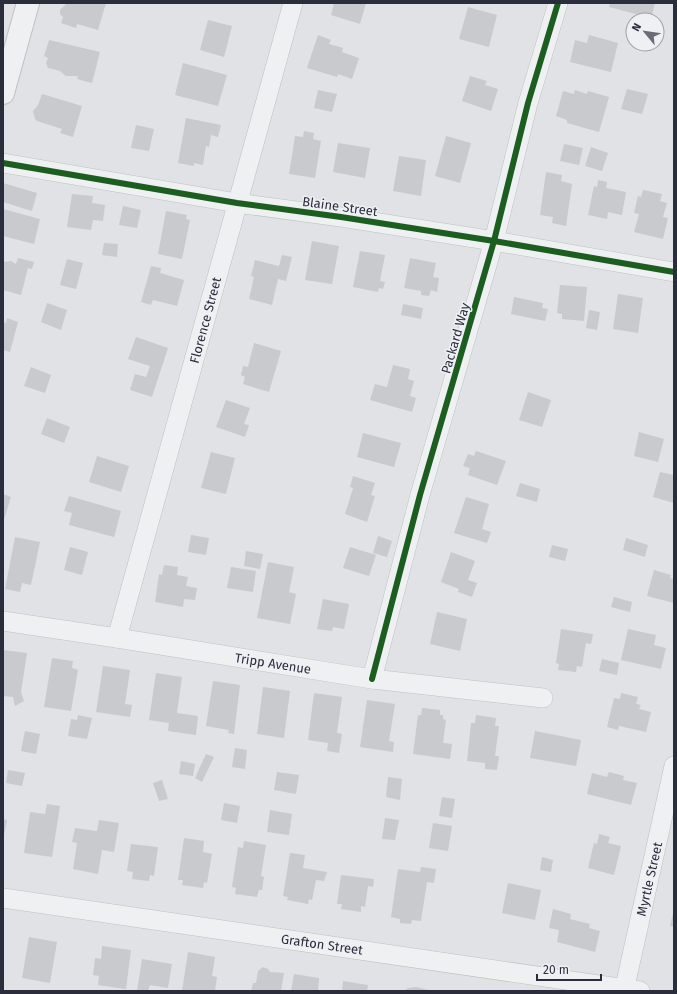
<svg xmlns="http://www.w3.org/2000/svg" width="677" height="994" font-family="'Fira Sans',sans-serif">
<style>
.building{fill:#c9cacd}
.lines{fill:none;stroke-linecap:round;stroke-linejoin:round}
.minor-casing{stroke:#bfc0c3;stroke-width:20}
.tertiary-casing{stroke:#bfc0c3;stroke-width:24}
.minor{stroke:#eff0f2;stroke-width:19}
.tertiary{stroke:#eff0f2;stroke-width:22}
.cycleway-casing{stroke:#eef0f4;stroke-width:8}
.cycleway{stroke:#1b5e20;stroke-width:6}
.labels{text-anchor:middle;stroke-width:3;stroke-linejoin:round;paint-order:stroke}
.street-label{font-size:13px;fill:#2a2e3c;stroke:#eef0f4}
</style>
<rect width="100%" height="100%" fill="#e1e2e5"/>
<g class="building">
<polygon points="67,3 106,3 98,30 77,24 76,28 61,23 63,17 60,14 60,10"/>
<polygon points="334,3 366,3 360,24 331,15"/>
<polygon points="610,3 655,3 651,18 609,7"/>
<polygon points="468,7 497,15 489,47 459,39"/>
<polygon points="208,20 232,26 224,57 200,50"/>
<polygon points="318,35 331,40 329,44 343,48 342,52 359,58 352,79 338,74 337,77 307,68"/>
<polygon points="589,35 618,43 611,72 570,62 575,40 587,43"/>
<polygon points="49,40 100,52 92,83 77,79 78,76 66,76 60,71 48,68 46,63 48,58 44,56"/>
<polygon points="183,63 227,75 218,106 175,95"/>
<polygon points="470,76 487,81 485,85 498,89 491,111 462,101"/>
<polygon points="627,89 648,94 642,114 621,109"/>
<polygon points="318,90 337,94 332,112 314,108"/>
<polygon points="575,90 587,94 588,91 609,97 599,132 567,123 567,120 556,116 563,91 574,94"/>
<polygon points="42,94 82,106 73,137 60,133 62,129 37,121 35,119 33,111 38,105"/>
<polygon points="186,118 221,125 218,137 211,135 209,147 206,146 203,165 194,163 194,166 178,163"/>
<polygon points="136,125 154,129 149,151 131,148"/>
<polygon points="304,131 314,133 313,139 321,141 315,178 289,174 295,136 303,137"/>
<polygon points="446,136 471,143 460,183 435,176"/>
<polygon points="338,143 370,148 365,178 333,172"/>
<polygon points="564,144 583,148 579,165 560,161"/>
<polygon points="591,147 608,153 602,171 585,166"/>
<polygon points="399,156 426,160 421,196 393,191"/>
<polygon points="546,172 562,175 561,181 572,184 566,226 552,223 553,217 540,215"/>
<polygon points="598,180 607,182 606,188 626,192 622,215 608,212 607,219 588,215 594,186 597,187"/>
<polygon points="3,183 37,193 32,211 3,202"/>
<polygon points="643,190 662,194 660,201 667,203 663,217 668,218 663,239 634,232 639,214 634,213 638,196 641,197"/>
<polygon points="72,194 93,196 92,203 105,205 103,221 93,220 91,230 67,227"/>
<polygon points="123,206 141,210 137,228 119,225"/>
<polygon points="3,209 40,219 34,244 3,236"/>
<polygon points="166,211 187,215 186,219 190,220 182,259 158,254"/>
<polygon points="312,241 339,246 332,284 305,280"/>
<polygon points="104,243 118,244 117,257 102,255"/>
<polygon points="360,251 385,255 380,281 385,282 383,289 379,288 378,292 353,287"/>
<polygon points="282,255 292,257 286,281 278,279 272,305 249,299 254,277 251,276 255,260 279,266"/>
<polygon points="18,258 34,262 32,269 28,268 21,295 3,290 3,262 11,261 16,264"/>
<polygon points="410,258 436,263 433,277 439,278 437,292 431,290 429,296 421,295 421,291 404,288"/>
<polygon points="67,259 83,263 76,289 60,285"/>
<polygon points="151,266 161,268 160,273 184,280 177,306 153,300 151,305 141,302"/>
<polygon points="560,285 587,287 584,321 562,319 562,314 557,313"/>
<polygon points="618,294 643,298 638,333 613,329"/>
<polygon points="514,297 543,303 542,308 548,309 545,321 511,314"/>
<polygon points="47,303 67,310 61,330 41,322"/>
<polygon points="403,304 423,308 421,319 401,315"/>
<polygon points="589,310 600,312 597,330 586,328"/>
<polygon points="7,318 18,322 10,352 3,350 3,322 6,323"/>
<polygon points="136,337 168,348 152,397 130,390 135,374 146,377 150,366 128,359"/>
<polygon points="254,343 281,351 269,392 243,384 245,377 241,375 243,366 248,367"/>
<polygon points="393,365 410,369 408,379 414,381 410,396 416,398 412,412 370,400 375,384 387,387"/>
<polygon points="31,367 51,375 45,393 24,386"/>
<polygon points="528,392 551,400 542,427 519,420"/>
<polygon points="226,400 250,408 244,424 249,425 245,437 216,427"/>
<polygon points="47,418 70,427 64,443 41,434"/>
<polygon points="639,432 664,439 658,462 634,456"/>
<polygon points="363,433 401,443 394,467 357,457"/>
<polygon points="476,451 506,461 497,485 468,475 470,468 463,466 468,454 474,456"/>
<polygon points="211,452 235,458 226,494 201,488"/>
<polygon points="97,456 129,466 121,492 89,482"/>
<polygon points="660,472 674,475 674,503 653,497"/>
<polygon points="353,476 375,483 371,495 375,496 367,522 345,514 353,488 350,487"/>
<polygon points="520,483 540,489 537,502 516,496"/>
<polygon points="3,494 11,497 3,523"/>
<polygon points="69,496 121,511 114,537 69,525 72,513 64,511"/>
<polygon points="466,497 489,504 482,529 491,532 487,543 454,533"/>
<polygon points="191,535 209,538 206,555 188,552"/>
<polygon points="378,536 392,541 387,557 373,553"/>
<polygon points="15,537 40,542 31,585 22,583 20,592 5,589"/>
<polygon points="626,538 648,545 645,557 623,550"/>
<polygon points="552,545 568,549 565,561 549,557"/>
<polygon points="70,547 88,552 82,575 64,570"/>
<polygon points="350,547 376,555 369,576 343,568"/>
<polygon points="246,551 263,554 260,569 244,566"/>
<polygon points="451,552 475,561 468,580 477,583 472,597 458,592 459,589 441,582"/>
<polygon points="268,562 294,567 289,592 296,594 290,624 257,618"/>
<polygon points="164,565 178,567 177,575 188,577 186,586 197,588 195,600 184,599 183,607 155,602 159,574 162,575"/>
<polygon points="231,567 256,571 253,592 227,588"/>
<polygon points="654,570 671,575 670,578 674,579 674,603 647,596"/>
<polygon points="614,597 632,602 630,612 611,607"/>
<polygon points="323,599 349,604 344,629 333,627 332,631 317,629"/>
<polygon points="437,612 467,619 460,651 430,644"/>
<polygon points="561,629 593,634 591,644 586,643 582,667 577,666 576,672 558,670 559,664 556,663"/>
<polygon points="628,629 656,635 654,645 666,648 661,669 621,660"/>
<polygon points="3,650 27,653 21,692 24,701 15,706 13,697 3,696"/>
<polygon points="52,658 73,661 72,668 78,670 71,711 44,707"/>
<polygon points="602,659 619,663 617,675 599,671"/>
<polygon points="103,666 130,670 125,704 132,705 130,717 96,712"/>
<polygon points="156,673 182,677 177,713 198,716 196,735 168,731 169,723 149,720"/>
<polygon points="213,681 240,685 234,734 228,733 229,730 206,726"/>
<polygon points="263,687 290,691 284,738 257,734"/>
<polygon points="314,693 342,697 337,733 342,734 339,753 327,751 328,743 308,740"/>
<polygon points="621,693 638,697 636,704 641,705 639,709 651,712 646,732 619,726 618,730 607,727 614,698 620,699"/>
<polygon points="367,700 395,704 389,741 394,742 393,752 360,747"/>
<polygon points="422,708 440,710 440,715 443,715 443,719 446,720 443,743 452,744 450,759 413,754 418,715 421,715"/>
<polygon points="78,715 92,718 87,739 68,736 71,719 77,720"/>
<polygon points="476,715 496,718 495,726 499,726 495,756 499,756 497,770 485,769 485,763 467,761 471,723 475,723"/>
<polygon points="25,731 40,734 36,754 21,751"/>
<polygon points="535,731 581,740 576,766 530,758"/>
<polygon points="235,748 247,750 245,769 232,767"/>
<polygon points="206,754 214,757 202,782 195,778"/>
<polygon points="181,761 195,764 193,776 179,774"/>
<polygon points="8,770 25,773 22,786 6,783"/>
<polygon points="277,772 299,775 296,794 274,790"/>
<polygon points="609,772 624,776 623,780 637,783 631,805 587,794 592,773 607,777"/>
<polygon points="388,777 402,779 400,800 386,797"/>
<polygon points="162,780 168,799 159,801 153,783"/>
<polygon points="442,797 455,799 452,818 439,816"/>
<polygon points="224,803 240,806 237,823 221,820"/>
<polygon points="47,804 60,806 52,857 24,853 30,812 45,814"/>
<polygon points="270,810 292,814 289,835 267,832"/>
<polygon points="385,818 399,820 395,840 382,839"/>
<polygon points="3,819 7,820 4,835 3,835"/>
<polygon points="99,820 119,823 114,852 102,850 98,874 73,869 77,843 72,842 75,828 97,831"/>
<polygon points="433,823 452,826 448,851 429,848"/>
<polygon points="599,834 610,837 608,843 621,846 614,875 588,868 594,843 597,844"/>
<polygon points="184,838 204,841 203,852 212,854 207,883 204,882 203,888 182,885 183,880 178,880"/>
<polygon points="244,841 266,845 261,876 264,877 262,890 259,890 257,897 235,894 236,888 232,887 238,847 243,848"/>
<polygon points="131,844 158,847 154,876 150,875 149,881 132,879 133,872 127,871"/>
<polygon points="290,853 305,855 303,868 327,872 324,881 316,880 312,900 309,899 308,904 287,900 288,897 283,896"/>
<polygon points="542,857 553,860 551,872 540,870"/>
<polygon points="421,867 436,869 434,883 427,882 421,921 412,920 411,924 400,923 400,919 391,917 398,869 420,872"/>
<polygon points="341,875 374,879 373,887 368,886 365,907 361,906 361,912 341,909 342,904 337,904"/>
<polygon points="508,883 541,890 535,920 502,913"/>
<polygon points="553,909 571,914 570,919 590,924 589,928 600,931 595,952 557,942 559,930 549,928"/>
<polygon points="673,913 674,914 674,927 670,926"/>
<polygon points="29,937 57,942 50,983 22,978"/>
<polygon points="102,946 131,950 126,989 98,985 99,976 93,975 95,958 101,959"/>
<polygon points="188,952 215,957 212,976 217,977 215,991 182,991"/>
<polygon points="142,959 172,964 168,988 150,985 148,991 137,991"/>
<polygon points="263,967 268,969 270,972 284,973 281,991 251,991 253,983 256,983 258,971"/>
<polygon points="294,974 319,978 318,991 291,991"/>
<polygon points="343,981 368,985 367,991 342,991"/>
<polygon points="416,987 429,990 429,991 404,991 408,988"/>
</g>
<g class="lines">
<defs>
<g id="minor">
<polyline points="3,163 237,203 341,217 494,241 674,272"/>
<polyline points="3,621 117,638 372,679 543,698"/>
<polyline points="117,638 293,3"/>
<polyline points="372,679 420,495 494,241 528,103 558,3"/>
<polyline points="3,898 640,991"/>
<polyline points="624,991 674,766"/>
</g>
<polyline id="tertiary" points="3,93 28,3"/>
</defs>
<use href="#minor" class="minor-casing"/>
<use href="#tertiary" class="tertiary-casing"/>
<use href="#minor" class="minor"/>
<use href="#tertiary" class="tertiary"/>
<defs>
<g id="cycleway">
<polyline points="3,163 237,203 341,217 494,241 674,272"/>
<polyline points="372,679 420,495 494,241 528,103 558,3"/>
</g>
</defs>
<use href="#cycleway" class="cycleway-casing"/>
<use href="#cycleway" class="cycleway"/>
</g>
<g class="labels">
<g class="street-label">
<text transform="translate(340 206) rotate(8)" y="5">Blaine Street</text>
<text transform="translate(205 320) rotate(-75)" y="5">Florence Street</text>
<text transform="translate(455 338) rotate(-74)" y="5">Packard Way</text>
<text transform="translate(273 663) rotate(9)" y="5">Tripp Avenue</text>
<text transform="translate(649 879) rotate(-77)" y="5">Myrtle Street</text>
<text transform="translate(322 944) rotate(8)" y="5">Grafton Street</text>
</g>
</g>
<rect width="677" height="994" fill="none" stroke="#2a2e3c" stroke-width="8"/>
<g transform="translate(645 32) rotate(299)"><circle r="19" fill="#eef0f4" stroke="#a0a2aa"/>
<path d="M0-3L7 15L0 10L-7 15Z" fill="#6a6d77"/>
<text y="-6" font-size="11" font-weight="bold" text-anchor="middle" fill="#2a2e3c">N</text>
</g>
<path d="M537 974v6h64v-6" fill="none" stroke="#2a2e3c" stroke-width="2"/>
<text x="543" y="974" font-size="12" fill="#2a2e3c" stroke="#eef0f4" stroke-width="3" paint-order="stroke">20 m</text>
</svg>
